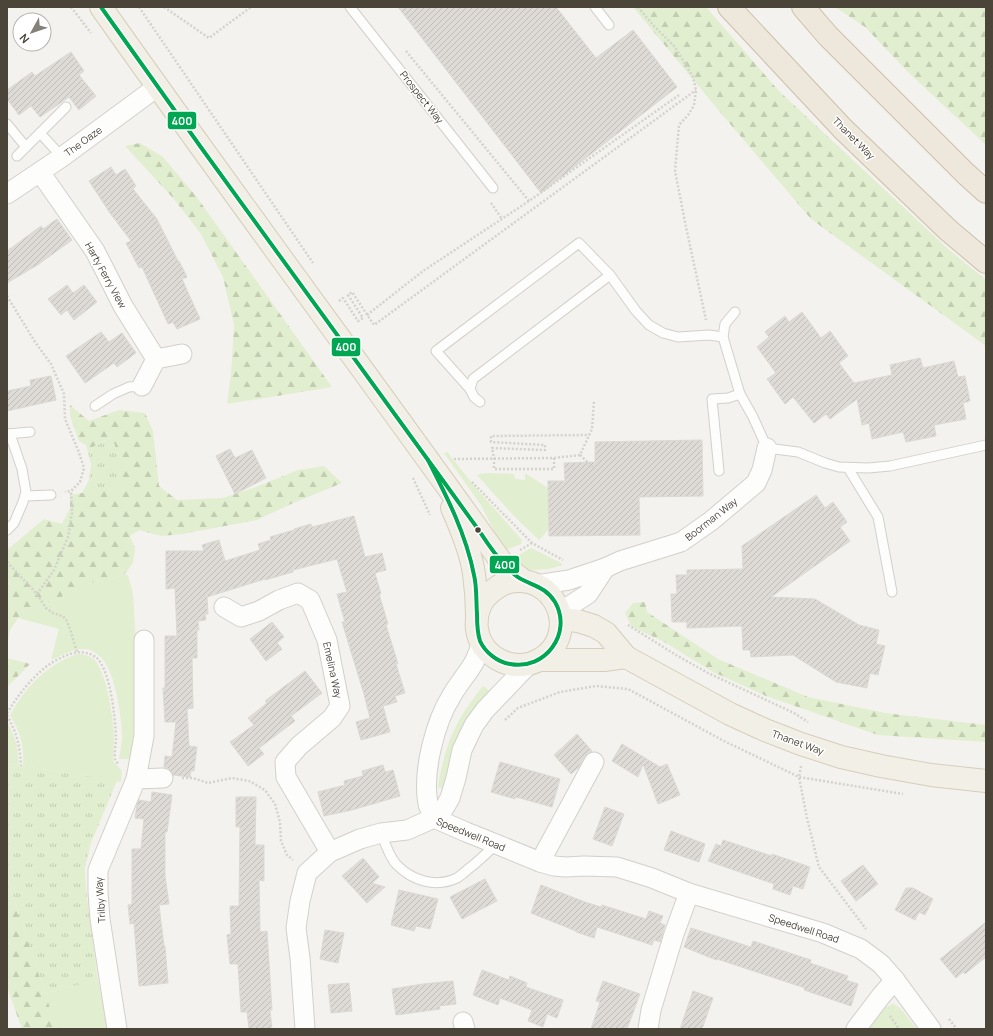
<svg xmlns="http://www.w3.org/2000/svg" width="993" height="1036" font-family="Manrope,sans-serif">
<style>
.grass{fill:#e1eecf}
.forest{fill:url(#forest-firs)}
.park{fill:url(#park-tufts)}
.building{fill:url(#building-hatch);stroke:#dcd9d4}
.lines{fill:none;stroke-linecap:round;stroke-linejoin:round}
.lane-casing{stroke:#d2d0cb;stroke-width:11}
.street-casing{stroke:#d2d0cb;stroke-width:21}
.primary-casing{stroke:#d6cebb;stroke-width:24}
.highway-casing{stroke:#ccbfa9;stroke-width:24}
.path{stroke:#d3d2cc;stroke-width:2.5;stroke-dasharray:2 2;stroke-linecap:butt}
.lane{stroke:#fdfdfc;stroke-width:9}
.street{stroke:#fdfdfc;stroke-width:19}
.primary{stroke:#f2efe6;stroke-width:22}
.highway{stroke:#ede8db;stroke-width:22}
.bus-1-casing{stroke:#fff;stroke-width:7}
.bus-1{stroke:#00a651;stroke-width:4}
.bus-dot{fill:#4b4439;stroke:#fff;stroke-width:1.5}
.labels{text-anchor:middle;stroke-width:3;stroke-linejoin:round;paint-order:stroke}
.street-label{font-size:10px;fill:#4b4439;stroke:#fff}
.line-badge{stroke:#fff;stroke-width:1.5}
.badge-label{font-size:11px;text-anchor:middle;font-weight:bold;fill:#fff}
</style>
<defs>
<pattern id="forest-firs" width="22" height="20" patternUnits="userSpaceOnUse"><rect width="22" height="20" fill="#e1eecf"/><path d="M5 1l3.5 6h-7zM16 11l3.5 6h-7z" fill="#c3cdb2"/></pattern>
<pattern id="park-tufts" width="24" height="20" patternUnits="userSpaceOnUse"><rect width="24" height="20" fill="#e1eecf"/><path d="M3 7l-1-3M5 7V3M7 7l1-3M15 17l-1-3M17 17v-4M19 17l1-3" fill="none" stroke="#c3cdb2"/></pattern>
<pattern id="building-hatch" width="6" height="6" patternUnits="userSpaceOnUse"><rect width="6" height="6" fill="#dedbd6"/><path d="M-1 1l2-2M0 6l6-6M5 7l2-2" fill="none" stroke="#c0bdb8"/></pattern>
</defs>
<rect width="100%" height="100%" fill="#f4f2ee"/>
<g class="grass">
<polygon points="447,452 476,488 522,540 521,544 504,551 481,505 444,453"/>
<polygon points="486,473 514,474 515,479 525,480 525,473 548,488 548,530 539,540 513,515 477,475"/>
<polygon points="531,548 561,563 563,565 548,569 521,571 508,561"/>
<path d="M 124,575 L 128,575 L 133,594 L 136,642 L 137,759 L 119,759 C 120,752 122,744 122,737 C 122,718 116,682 107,666 C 103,658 95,650 86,649 C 74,648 62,655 51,660 L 59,629 L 18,618 L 22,612 L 59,598 L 90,583 Z"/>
<path d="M 77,654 C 83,654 89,655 94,659 C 107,673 113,717 114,736 C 114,744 113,753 113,761 L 122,771 L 121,782 L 23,766 C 24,744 21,734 10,715 C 26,687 46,665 77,654 Z"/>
<path d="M 483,686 L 492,693 L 446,789 L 438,787 C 440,775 442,763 446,751 C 453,727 467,706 483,686 Z"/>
<polygon points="7,721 12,732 17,745 19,765 10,764 7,775"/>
<polygon points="98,980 109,1029 57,1029 45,993"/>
<polygon points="893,1004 900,1008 917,1029 869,1029 884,1008"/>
</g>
<g class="forest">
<polygon points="633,7 706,7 778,90 947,248 986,280 986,346 811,219 725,118"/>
<polygon points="835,7 986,7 986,145 909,73 865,27"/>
<polygon points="140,143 163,157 196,196 332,387 227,404 231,374 234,325 223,277 201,234 173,198 125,146"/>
<polygon points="70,405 89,421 119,410 145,413 153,431 159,486 177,500 223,498 256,487 298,470 324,466 342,483 291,504 257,520 182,534 161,536 139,530 130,536 135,548 133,563 124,575 90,583 59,598 22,612 10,630 7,645 7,550 44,519 62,524 70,508 70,495 87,492 112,437 91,448 79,441 70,416"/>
<polygon points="645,602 647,612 718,659 808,697 885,713 986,725 986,742 878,735 766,696 713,672 666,643 631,626 625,613 633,603"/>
<polygon points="7,658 30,664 7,687"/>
<polygon points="7,878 57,1029 22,1029 7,987"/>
</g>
<g class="park">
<polygon points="113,437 123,480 118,490 82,493 89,480 91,464 86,445 91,448"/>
<polygon points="10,764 117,781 91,843 85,868 86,890 98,980 45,993 7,878 7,775"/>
</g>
<g class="building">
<polygon points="398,7 556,7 596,58 633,30 677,87 541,193"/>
<polygon points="71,52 84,71 79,75 96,96 79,110 69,97 40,117 31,106 19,115 7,99 7,90 32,72 35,76"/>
<polygon points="111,167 116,175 125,169 136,186 133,189 157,219 178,261 179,261 187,277 182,279 200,319 177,329 173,322 168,324 142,267 139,268 126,243 131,241 110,213 89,181"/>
<polygon points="57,219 72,240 39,264 7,283 7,251 41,226 43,229"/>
<polygon points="67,285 73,293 84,285 97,302 74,320 67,310 61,315 48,299"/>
<polygon points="802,312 821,338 830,331 848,356 839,363 854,383 892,375 890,365 920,358 923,368 954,361 958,377 965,376 970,401 963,403 966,419 934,425 936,436 906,442 903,432 872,439 869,423 862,425 857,399 830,419 826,414 814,423 793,397 785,404 767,379 776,373 757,347 769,337 765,332 785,316 789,322"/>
<polygon points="101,332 109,342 122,333 136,353 117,367 114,363 85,383 66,356"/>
<polygon points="51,376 56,400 7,411 7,391 31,386 30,380"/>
<polygon points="702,440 703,496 639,497 640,535 549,536 548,481 565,481 564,463 595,462 595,442"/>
<polygon points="230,449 235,458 252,450 266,478 235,494 216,456"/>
<polygon points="816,495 825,508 833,502 847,522 840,527 850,541 771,597 815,599 859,625 879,630 876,644 885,646 878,675 870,673 867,688 836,682 793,655 751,657 750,650 743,650 742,626 687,628 687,622 672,622 671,594 677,594 676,575 687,575 687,570 743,569 742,546"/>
<polygon points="354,516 365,557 382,553 386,570 375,573 381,594 379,594 388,624 386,625 398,664 396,664 405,693 395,696 397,702 383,706 390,732 361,740 356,722 370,718 364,694 342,622 345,622 337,594 347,592 337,559 293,570 293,572 265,580 265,579 207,597 208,614 205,614 206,620 198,621 199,630 197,630 197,658 192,658 193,708 187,709 189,746 197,747 194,771 191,771 190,777 173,775 172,772 168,768 164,767 165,756 172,757 176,722 165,722 163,688 165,688 165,636 177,636 175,588 166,589 166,551 204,551 202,545 219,540 225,561 260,550 258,544 271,540 270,537 294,530 294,529 311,524 312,527"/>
<polygon points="272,622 284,637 277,643 282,649 266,661 250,639"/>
<polygon points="305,671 322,693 291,716 295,721 259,748 264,754 248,766 230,742 254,725 248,718 267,703 265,701"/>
<polygon points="577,734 592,751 588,753 585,756 578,768 571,774 554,755"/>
<polygon points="622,744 660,767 667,764 680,795 658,804 643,764 638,777 612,761"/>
<polygon points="500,762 560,779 552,807 516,797 515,799 491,792"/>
<polygon points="383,765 385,772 393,770 400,796 352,810 324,816 318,792 345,785 344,781 363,776 362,771"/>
<polygon points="152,792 172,795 167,832 165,832 165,876 169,904 159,905 164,946 165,946 168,983 139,986 134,923 130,924 128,905 132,904 132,849 141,849 144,819 135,818 137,805 139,800 151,802"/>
<polygon points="236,797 256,797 255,845 264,845 264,881 259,880 260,932 267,931 272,1010 270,1010 272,1029 249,1029 247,1012 241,1012 238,964 230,964 227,935 231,934 230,906 239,906 240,827 236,827"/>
<polygon points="605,807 624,814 612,846 593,839"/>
<polygon points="671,831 705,844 699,862 664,850"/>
<polygon points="723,840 772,856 772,854 810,867 803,889 793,886 790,895 773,889 774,884 708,861 716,844 721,846"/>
<polygon points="363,858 379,877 372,883 385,887 367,903 342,876"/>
<polygon points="863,865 878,884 856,901 841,881"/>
<polygon points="485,879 497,901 462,919 450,897"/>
<polygon points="541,885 585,902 601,907 602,905 646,919 649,911 663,916 660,923 665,925 660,942 654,940 652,945 597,927 594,938 576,932 576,931 531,913"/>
<polygon points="906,888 913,888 933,899 925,915 919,912 915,920 895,910"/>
<polygon points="399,890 438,899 430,929 416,926 414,931 391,925"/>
<polygon points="986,922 986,957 965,974 963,972 956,978 940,959"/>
<polygon points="691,928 751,947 753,941 811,960 810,963 848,976 846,980 858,984 851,1006 804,990 805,988 717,959 716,960 684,947"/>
<polygon points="325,930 344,933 338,963 320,959"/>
<polygon points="482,970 509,980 510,976 527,983 526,987 563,1000 557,1018 547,1014 543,1027 528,1021 532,1010 500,998 498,1005 473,995"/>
<polygon points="453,981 456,1004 439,1006 440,1009 396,1015 392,989 423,984"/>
<polygon points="603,981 640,994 627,1029 591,1029 600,1002 596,1001"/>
<polygon points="349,983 352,1011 331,1013 328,985"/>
<polygon points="693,991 713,998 702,1029 680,1029"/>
</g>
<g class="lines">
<defs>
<g id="lane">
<polyline points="350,7 493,188"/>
<polyline points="595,7 609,25"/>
<polyline points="7,124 26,147"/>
<polyline points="40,133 62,157"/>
<polyline points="17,156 66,107"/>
<polyline points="735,312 725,324 723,337 740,394 753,417 767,448 798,452 825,463 839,467 868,468 890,466 986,445"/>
<polyline points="470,389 436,351 579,243 610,275 636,311 649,325 663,333 678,337 709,335 723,337"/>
<polyline points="480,402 474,397 470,389 473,379 610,275"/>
<polyline points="95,406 113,394 129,387 142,386"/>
<polyline points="7,434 30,432"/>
<polyline points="848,468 878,517 892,592"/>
<polyline points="719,471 712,399 728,398 740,394"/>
<polyline points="25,496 51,495"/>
<polyline points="7,530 14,523 23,502 26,492 22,469 10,434"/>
<path d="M 381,833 C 385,843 389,856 396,864 C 412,881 436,888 457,878 C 460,876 464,873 467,870 C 478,862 487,853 496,844"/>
</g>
<g id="street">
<polyline points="40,172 95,251 123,306 156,359"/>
<polyline points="7,194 62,157 157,87"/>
<polyline points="142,386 156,359 182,354"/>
<polyline points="536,585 569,580 605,568 620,561 681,542 711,521 756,483 762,470 767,448"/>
<polyline points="224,607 241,617 259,611 279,600 298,593 310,600 327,640 340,706 332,718 299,746 285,762 286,777 330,852"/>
<polyline points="560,612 588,594 605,568"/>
<polyline points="136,779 144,736 144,640"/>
<polyline points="434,818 466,832 496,844 540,862 554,866 566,867 584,866 617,867 652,878 689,893 823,933 861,949 881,964 895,980 931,1029"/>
<path d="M 434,818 C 432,813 429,808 428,804 C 422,772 435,722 452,695 C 463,676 477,665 481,643"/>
<polyline points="540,862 594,762"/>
<polyline points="463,1022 465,1029"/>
<polyline points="117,1029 100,919 98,892 98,870 136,779 163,778"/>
<polyline points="305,1029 300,958 296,928 300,901 307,873 330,852 360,839 381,833 407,830 434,818 438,814 443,810 450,798 456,778 462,750 474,725 485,710 528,665"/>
<polyline points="648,1029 651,1010 674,934 689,893"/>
<polyline points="856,1029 881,996 895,980"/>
</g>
<g id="primary">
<path d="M 101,7 C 232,193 368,375 500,560 L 511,571 L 524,581"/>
<path d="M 452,508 C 461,528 471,552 474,574 C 476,588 477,603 477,617 C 477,621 476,625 477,629 C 480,651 500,666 522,665 C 534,664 545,658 553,648 C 573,620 552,580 518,581 C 509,581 501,584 495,589 C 489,593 484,598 481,604 C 479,608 478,612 477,616"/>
<polyline points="561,619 578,621 594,626 606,633 626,657 730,714 765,730 801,744 841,757 881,766 931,775 986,781"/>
<polyline points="539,660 604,660 626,657"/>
</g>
<g id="highway">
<polyline points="729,7 843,129 948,230 986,262"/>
<polyline points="803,7 828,36 966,174 986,192"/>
</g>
</defs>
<use href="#lane" class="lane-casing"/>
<use href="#street" class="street-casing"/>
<use href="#primary" class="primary-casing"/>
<use href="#highway" class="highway-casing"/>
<g class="path">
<polyline points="71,7 91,33"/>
<polyline points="139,7 313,263"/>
<polyline points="164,7 209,38 251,7"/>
<polyline points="638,7 653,25 675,47 693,77 696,90 694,105 689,114 679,125 675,171 686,227 706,320"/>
<polyline points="406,51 529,201"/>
<polyline points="491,203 502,219"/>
<polyline points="7,296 35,342 51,364 64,394 65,419 78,450 84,468 80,482 71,491 65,492"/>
<polyline points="339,301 343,298 358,321 363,318 348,295 352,292 374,325 696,90"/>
<polyline points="367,315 423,271 529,201 679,95"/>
<polyline points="580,455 595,469"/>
<polyline points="554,458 554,469 494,469 494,459 492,448 545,450 545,445 491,442 491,436 589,435"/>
<polyline points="454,459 554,458 580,455 592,429 594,401"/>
<polyline points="413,478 430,515"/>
<polyline points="472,482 532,543 563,560"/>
<polyline points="520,550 532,543"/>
<polyline points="7,562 37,594 46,608 53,613 62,616 66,619 69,626 77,652"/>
<polyline points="37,594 54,570 68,537 72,513 71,491"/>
<polyline points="628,625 676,655 708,673 794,713 808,722"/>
<path d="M 7,713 C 23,688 43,661 74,653 C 81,651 91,653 97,658 C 111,673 115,717 116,738 C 116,744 114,754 115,759 C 115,760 118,764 119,764"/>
<path d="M 7,715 C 17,734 20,745 21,766"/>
<polyline points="505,720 518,708 560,692 596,686 628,689 724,741 799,777 903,794"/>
<polyline points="801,766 799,777 807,818 819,867 866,929"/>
<polyline points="182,778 193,778 208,783 232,778 249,781 265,790 275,804 280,822 281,841 287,855 293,860"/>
<polyline points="890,1016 899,1029"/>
<polyline points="949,1019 957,1029"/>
</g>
<use href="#lane" class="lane"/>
<use href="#street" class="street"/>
<use href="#primary" class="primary"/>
<use href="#highway" class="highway"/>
<defs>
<g id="bus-1">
<polyline points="101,7 200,146 428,460"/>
<path d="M 428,460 C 445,483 461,506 478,529 C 486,541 494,554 505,565 C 510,571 516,577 523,580 C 537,587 546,588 555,602 C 573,633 545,671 510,664 C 497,662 485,652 480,641 C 477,632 477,623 477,614 C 476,601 477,587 474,575 C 466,534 447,497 428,460 Z"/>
</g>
</defs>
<use href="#bus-1" class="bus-1-casing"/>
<use href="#bus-1" class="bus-1"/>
</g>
<circle class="bus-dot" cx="478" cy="530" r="3.5"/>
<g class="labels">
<g class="street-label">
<text transform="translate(422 97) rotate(52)" y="4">Prospect Way</text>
<text transform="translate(854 138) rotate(45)" y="4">Thanet Way</text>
<text transform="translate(83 141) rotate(-36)" y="4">The Oaze</text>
<text transform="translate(106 275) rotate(61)" y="4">Harty Ferry View</text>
<text transform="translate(711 519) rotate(-38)" y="4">Boorman Way</text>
<text transform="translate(333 670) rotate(78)" y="4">Emelina Way</text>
<text transform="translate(798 742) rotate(20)" y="4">Thanet Way</text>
<text transform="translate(471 834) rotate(22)" y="4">Speedwell Road</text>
<text transform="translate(100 900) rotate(-94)" y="4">Trilby Way</text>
<text transform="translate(804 928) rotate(18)" y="4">Speedwell Road</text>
</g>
</g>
<g class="line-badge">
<rect x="167" y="111" width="30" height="19" rx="4" fill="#00a651"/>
<rect x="331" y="337" width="30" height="20" rx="4" fill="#00a651"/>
<rect x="489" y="555" width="31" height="19" rx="4" fill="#00a651"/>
</g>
<g class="badge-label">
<text x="182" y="125">400</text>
<text x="346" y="351">400</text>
<text x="505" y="569">400</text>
</g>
<rect width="993" height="1036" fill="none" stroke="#4b4439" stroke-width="16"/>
<g transform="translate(32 32) rotate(230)"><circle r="19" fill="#ffffff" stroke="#b7b4b0"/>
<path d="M0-3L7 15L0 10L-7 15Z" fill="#868178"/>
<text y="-6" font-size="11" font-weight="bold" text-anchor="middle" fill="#4b4439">N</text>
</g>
</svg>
